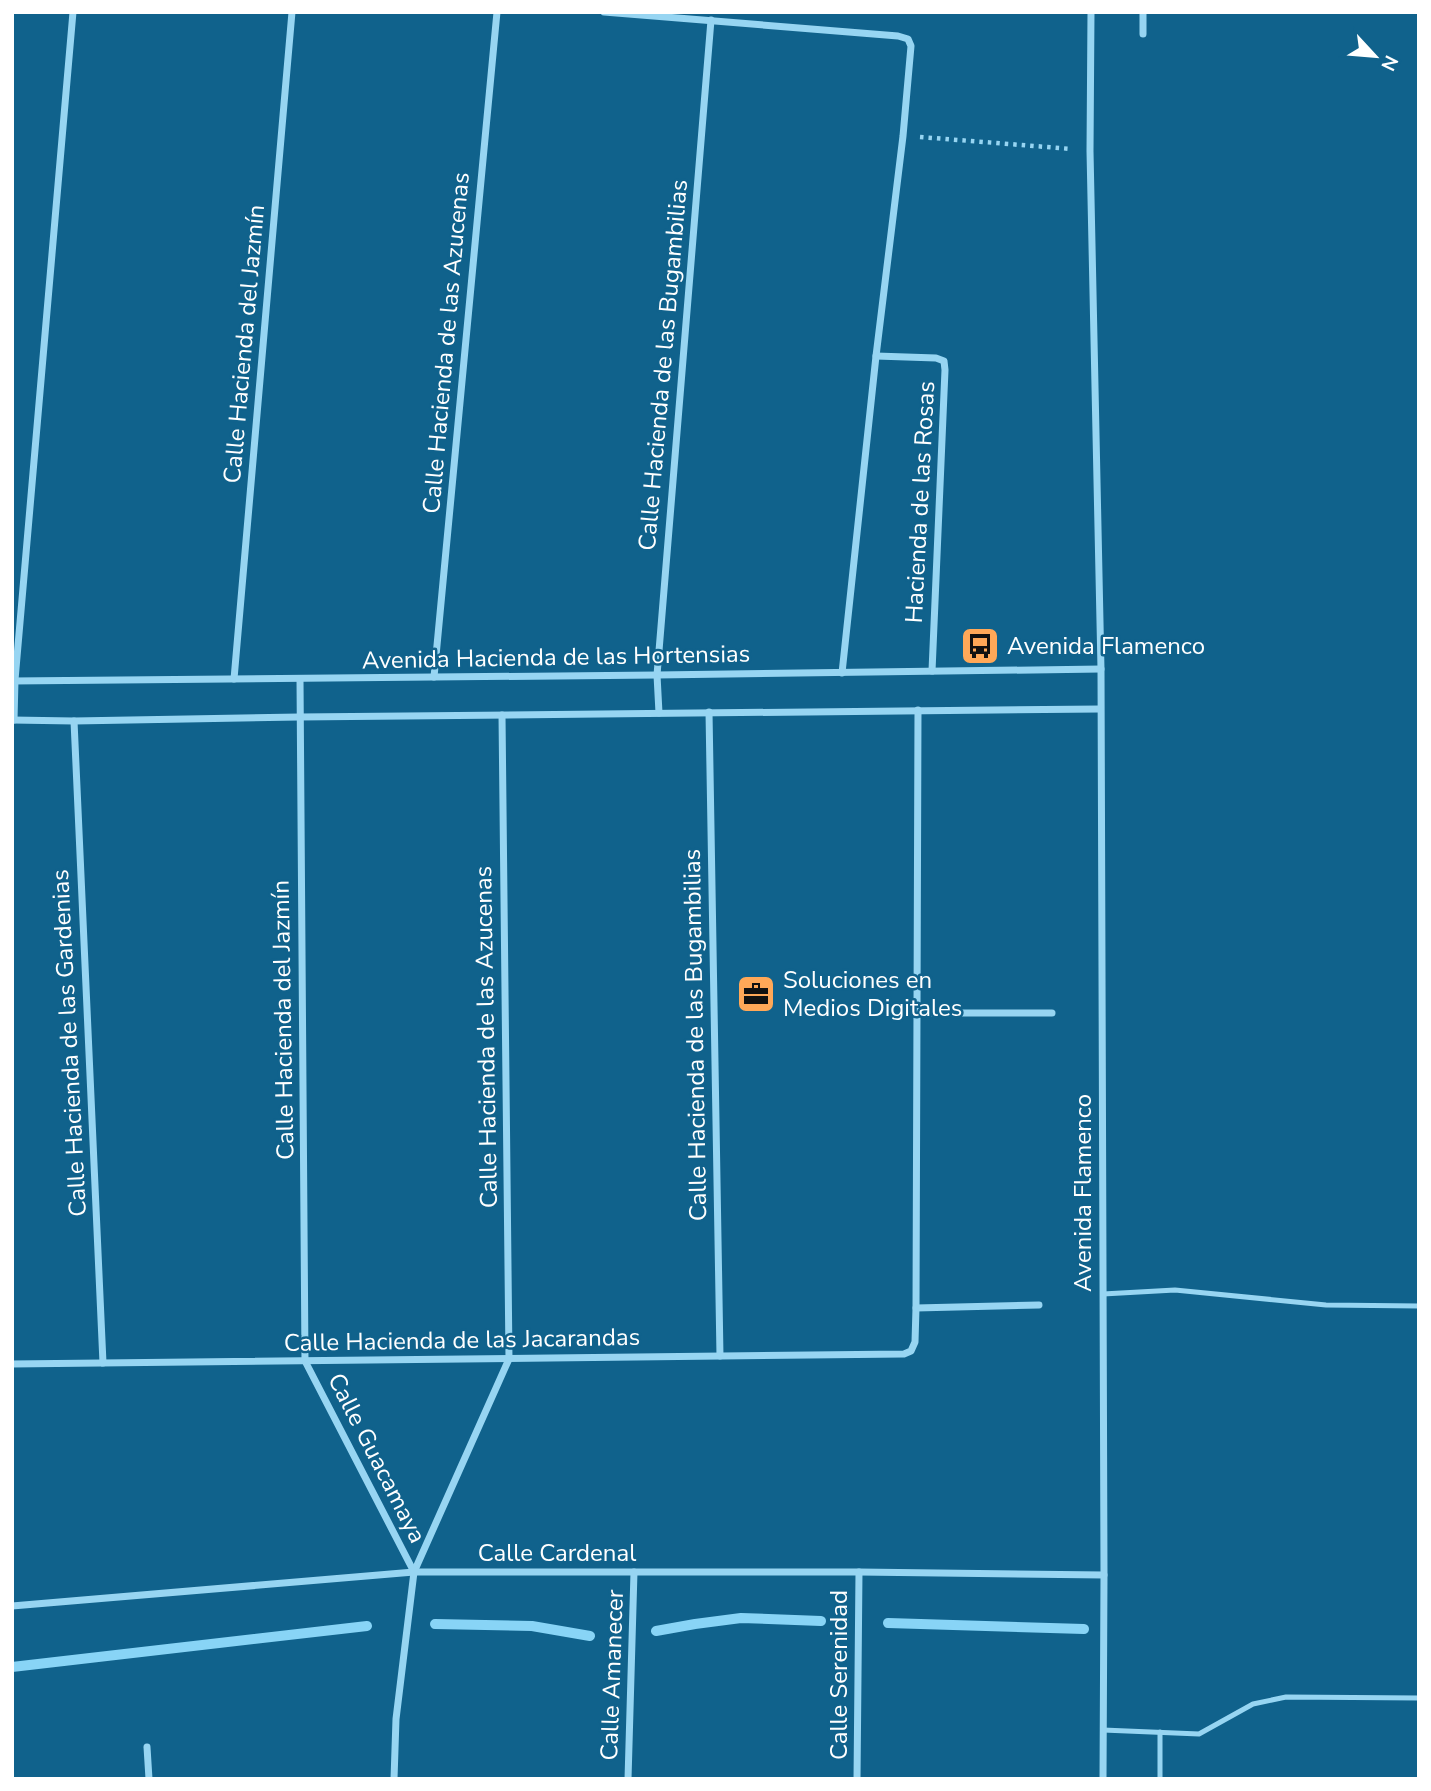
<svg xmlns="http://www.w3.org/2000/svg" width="1431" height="1791" font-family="'Nunito Sans',sans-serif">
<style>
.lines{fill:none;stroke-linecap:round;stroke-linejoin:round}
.stream{stroke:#88d4f6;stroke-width:10}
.path{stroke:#97d5f2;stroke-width:4.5;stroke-dasharray:3.5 5;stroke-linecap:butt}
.service{stroke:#97d5f2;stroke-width:5}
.minor{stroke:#97d5f2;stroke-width:7}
.labels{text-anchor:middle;stroke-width:5;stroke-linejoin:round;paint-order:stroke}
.street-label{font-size:24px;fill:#fff;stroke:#10628c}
.poi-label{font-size:24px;fill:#fff;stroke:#10628c;text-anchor:start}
</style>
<rect width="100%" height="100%" fill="#10628c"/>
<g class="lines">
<g class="stream">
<polyline points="888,1623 1084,1629"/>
<polyline points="435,1624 532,1626 590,1636"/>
<polyline points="656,1631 695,1624 741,1618 821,1621"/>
<polyline points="12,1667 367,1626"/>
</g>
<polyline class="path" points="920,137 1072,149"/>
<g class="service">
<polyline points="1103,1294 1175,1290 1326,1305 1419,1306"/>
<polyline points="1103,1730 1199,1734 1253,1704 1286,1697 1419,1698"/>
<polyline points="1160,1779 1160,1732"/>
</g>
<g class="minor">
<polyline points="604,12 898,36 908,39 911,46 903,136 876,356 842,673"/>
<polyline points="1091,12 1090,151 1101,669 1104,1575 1103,1779"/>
<polyline points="1143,34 1143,12"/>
<polyline points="876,356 936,358 944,361 945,370 932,671"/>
<polyline points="434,677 497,12"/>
<polyline points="234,679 292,12"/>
<polyline points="300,679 305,1361 414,1572"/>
<polyline points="12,681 657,675 1101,669"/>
<polyline points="709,712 720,1356"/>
<polyline points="659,713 657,675 711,20"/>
<polyline points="12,720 74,721 299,717 1100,709"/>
<polyline points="14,720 15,680 73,12"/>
<polyline points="74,721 103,1363"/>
<polyline points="917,1013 1052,1013"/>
<polyline points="916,1308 1039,1305"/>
<polyline points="12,1364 904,1354 911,1351 915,1342 916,1308 918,710"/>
<polyline points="12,1606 414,1572 859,1572 1104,1575"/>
<polyline points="147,1747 149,1779"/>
<polyline points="394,1779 396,1719 414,1572 509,1359 502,715"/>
<polyline points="628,1779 634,1572"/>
<polyline points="857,1779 859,1572"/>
</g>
</g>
<defs>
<symbol id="bus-square" viewBox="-11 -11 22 22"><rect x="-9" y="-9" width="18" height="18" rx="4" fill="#ffa858" stroke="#10628c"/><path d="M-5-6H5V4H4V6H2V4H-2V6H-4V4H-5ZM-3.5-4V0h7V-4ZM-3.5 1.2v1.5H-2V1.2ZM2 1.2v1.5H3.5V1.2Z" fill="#111"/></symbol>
<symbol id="office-square" viewBox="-11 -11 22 22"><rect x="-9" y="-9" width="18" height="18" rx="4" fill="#ffa858" stroke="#10628c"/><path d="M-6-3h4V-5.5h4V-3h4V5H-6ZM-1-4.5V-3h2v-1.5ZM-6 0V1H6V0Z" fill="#111"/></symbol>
</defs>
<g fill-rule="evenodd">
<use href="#bus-square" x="958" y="624" width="44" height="44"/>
<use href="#office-square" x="734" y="972" width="44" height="44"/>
</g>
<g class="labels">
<g class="street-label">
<text transform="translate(446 343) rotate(-85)" y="8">Calle Hacienda de las Azucenas</text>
<text transform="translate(244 344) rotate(-85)" y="8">Calle Hacienda del Jazmín</text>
<text transform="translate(663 365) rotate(-85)" y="8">Calle Hacienda de las Bugambilias</text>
<text transform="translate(920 502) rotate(-87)" y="8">Hacienda de las Rosas</text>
<text transform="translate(556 657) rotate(-1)" y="8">Avenida Hacienda de las Hortensias</text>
<text transform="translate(283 1020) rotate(-91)" y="8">Calle Hacienda del Jazmín</text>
<text transform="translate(695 1035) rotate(-91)" y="8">Calle Hacienda de las Bugambilias</text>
<text transform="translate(486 1037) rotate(-91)" y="8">Calle Hacienda de las Azucenas</text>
<text transform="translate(69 1043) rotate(-93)" y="8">Calle Hacienda de las Gardenias</text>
<text transform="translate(1083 1193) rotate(-90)" y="8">Avenida Flamenco</text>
<text transform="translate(462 1340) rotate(-1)" y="8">Calle Hacienda de las Jacarandas</text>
<text transform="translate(377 1458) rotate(63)" y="8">Calle Guacamaya</text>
<text x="557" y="1561">Calle Cardenal</text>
<text transform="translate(612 1675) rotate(-88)" y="8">Calle Amanecer</text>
<text transform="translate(839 1675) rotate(-90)" y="8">Calle Serenidad</text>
</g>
<g class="poi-label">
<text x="1007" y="654">Avenida Flamenco</text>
<text x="783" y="988">Soluciones en<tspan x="783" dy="28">Medios Digitales</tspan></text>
</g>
</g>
<rect width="1431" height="1791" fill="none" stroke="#ffffff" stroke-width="28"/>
<g transform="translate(1375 56) rotate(116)" stroke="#10628c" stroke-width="5" paint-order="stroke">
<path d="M0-5L12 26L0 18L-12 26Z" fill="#ffffff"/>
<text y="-10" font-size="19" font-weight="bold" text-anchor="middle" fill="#ffffff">N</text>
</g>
</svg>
